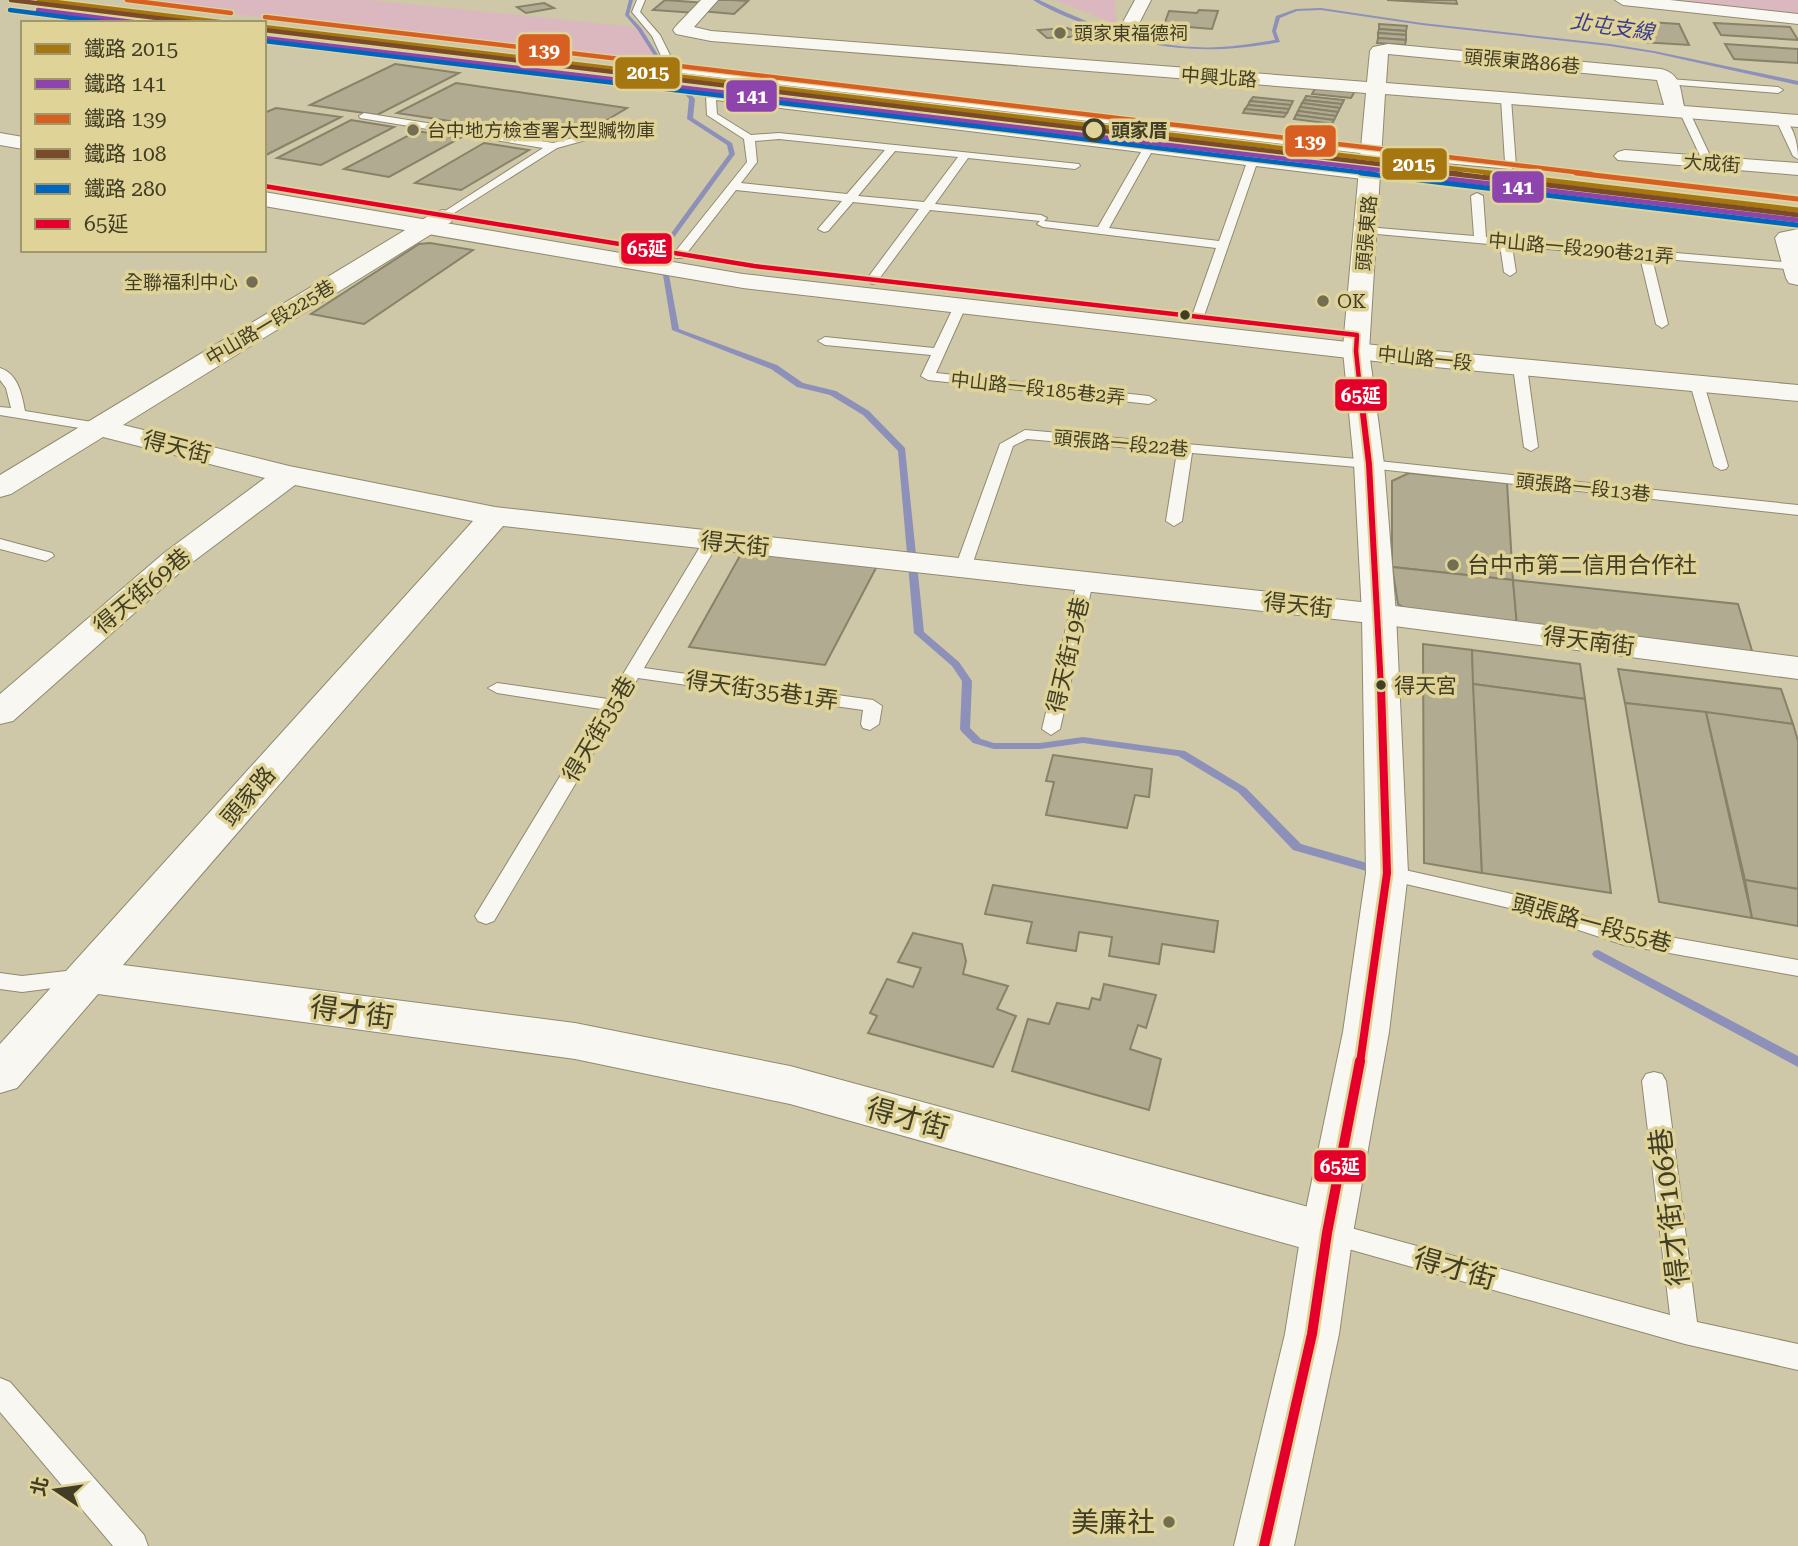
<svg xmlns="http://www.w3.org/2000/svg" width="1798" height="1546" font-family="'Roboto Serif','Noto Sans TC',serif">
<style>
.green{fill:#dbb7c0}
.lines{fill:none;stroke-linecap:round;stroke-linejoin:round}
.stream{fill:#8d91b9;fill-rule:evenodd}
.building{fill:#b0ab91;stroke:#888268;stroke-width:2}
.lane-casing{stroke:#8f8a70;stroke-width:2}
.street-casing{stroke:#8f8a70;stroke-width:2}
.secondary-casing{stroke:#8f8a70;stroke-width:2}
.primary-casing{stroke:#8f8a70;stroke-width:2}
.lane{fill:#f8f7f2;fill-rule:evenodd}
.street{fill:#f8f7f2;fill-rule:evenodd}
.secondary{fill:#f8f7f2;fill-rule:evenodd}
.primary{fill:#f8f7f2;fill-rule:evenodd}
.bus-1-far3-casing{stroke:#dfd398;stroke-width:8}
.bus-1-far2-casing{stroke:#dfd398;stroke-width:10}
.bus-1-far1-casing{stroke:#dfd398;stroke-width:13}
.bus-1-casing{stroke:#dfd398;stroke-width:15}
.bus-1-far3{stroke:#e4002b;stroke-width:4.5}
.bus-1-far2{stroke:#e4002b;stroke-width:6}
.bus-1-far1{stroke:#e4002b;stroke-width:8}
.bus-1{stroke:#e4002b;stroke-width:10}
.rail-1-far1-casing{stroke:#dfd398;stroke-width:7}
.rail-1-casing{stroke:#dfd398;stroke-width:9}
.rail-2-far1-casing{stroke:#dfd398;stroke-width:7}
.rail-2-casing{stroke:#dfd398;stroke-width:9}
.rail-3-far1-casing{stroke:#dfd398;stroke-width:7}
.rail-3-casing{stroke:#dfd398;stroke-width:9}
.rail-4-far1-casing{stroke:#dfd398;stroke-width:7}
.rail-4-casing{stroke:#dfd398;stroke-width:9}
.rail-5-far1-casing{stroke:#dfd398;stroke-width:7}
.rail-5-casing{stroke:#dfd398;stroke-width:9}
.rail-1-far1{stroke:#a67711;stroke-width:4.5}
.rail-1{stroke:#a67711;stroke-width:5}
.rail-2-far1{stroke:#8e44ad;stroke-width:4.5}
.rail-2{stroke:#8e44ad;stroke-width:5}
.rail-3-far1{stroke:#d85f22;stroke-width:4.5}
.rail-3{stroke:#d85f22;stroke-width:5}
.rail-4-far1{stroke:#7a4b2a;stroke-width:4.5}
.rail-4{stroke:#7a4b2a;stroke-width:5}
.rail-5-far1{stroke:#0065bd;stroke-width:4.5}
.rail-5{stroke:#0065bd;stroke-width:5}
.poi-dot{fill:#736e53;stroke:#dfd398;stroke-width:2.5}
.stop-dot{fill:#dfd398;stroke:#423d25;stroke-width:3.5}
.bus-dot{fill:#423d25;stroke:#dfd398;stroke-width:2.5}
.labels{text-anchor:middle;stroke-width:7;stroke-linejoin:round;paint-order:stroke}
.far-poi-label{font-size:19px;fill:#423d25;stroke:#dfd398;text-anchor:start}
.far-street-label{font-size:19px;fill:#423d25;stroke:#dfd398}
.far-stop-label{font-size:19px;font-weight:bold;fill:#423d25;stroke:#dfd398;text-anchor:start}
.far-water-label{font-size:21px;font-style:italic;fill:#3b3c91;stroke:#dfd398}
.bus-label{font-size:21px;fill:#423d25;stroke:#dfd398;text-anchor:start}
.street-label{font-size:23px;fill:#423d25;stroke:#dfd398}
.poi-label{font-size:23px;fill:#423d25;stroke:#dfd398;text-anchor:start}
.near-street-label{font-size:28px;fill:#423d25;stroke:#dfd398}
.near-poi-label{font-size:28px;fill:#423d25;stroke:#dfd398;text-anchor:end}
.line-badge{stroke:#dfd398;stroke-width:2.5}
.badge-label{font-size:19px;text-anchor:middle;font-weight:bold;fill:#fff}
</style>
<rect width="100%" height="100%" fill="#cfc8a8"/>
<g class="green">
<polygon points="116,0 370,0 644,28 658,64"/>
<polygon points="1055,0 1115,0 1116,24"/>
<polygon points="1688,0 1798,0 1798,14 1688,2"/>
</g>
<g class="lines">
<g class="stream">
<polygon points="629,0 633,0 629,15 641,28 665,66 695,99 693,118 732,143 735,154 670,243 669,275 679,329 777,365 803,383 836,391 869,411 905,448 924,632 959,662 972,681 970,728 981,739 994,743 1040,743 1083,737 1185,751 1246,788 1301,844 1381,867 1383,870 1381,873 1377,874 1293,850 1238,792 1178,756 1083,743 1040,749 994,749 973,743 961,731 960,729 962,681 952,666 914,633 898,451 863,415 830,395 797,387 771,369 672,330 663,275 664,243 729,154 727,145 687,119 689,99 662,68 637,29 625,15"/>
<path d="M 1033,0 L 1039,0 C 1088,23 1139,45 1194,47 C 1221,49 1248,44 1275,40 L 1272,31 L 1276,16 L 1296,9 L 1321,8 L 1422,23 L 1610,44 L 1654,51 L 1798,81 L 1798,85 L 1654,53 L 1610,46 L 1422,25 L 1321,10 L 1297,11 L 1280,18 L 1276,31 L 1280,42 C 1208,55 1155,51 1087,25 C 1069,18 1049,10 1033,0 Z"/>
<polygon points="1598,950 1798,1056 1798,1067 1594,957 1592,954 1594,951"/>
</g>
</g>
<g class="building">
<polygon points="665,0 707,3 696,13 653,10"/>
<polygon points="714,0 732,0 748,1 734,14 700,11"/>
<polygon points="1387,0 1456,0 1457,4"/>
<polygon points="544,3 554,8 526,13 517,7"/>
<polygon points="1199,10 1218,11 1212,29 1164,25 1169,11 1197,13"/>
<polygon points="1633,21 1679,24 1689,45 1641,42"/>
<polygon points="1714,23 1790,27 1798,40 1721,35"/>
<polygon points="1379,24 1407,26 1406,31 1379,29"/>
<polygon points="1067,28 1087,36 1047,38 1038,30"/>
<polygon points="1379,29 1406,31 1406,35 1378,33"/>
<polygon points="1378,33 1406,35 1406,40 1378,38"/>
<polygon points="1378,38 1406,40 1405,45 1377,43"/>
<polygon points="1725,44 1798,49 1798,63 1734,59"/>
<polygon points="395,64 459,73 377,115 310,105"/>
<polygon points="456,83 627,108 573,140 397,113"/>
<polygon points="811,84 1355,150 1345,172 788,103"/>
<polygon points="1316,87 1355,91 1351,98 1312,94"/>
<polygon points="1306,96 1344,100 1342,104 1304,100"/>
<polygon points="1253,97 1293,101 1291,105 1250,101"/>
<polygon points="1304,100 1342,104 1340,108 1302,103"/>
<polygon points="1250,101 1291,105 1289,109 1248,105"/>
<polygon points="1302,103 1340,108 1338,112 1300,107"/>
<polygon points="1248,105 1289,109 1287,113 1245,109"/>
<polygon points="1300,107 1338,112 1336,116 1298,111"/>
<polygon points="276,108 341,117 264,156 264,113"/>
<polygon points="1245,109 1287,113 1284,117 1243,113"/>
<polygon points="1298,111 1336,116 1334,120 1296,115"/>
<polygon points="1296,115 1334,120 1332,124 1294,119"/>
<polygon points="351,120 394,127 321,165 277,158"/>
<polygon points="417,131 460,138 389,177 344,169"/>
<polygon points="484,143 529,150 461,190 415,183"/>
<polygon points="430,243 473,250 364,324 311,314 419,244"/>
<polygon points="1409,473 1507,483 1513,580 1392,567 1392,481"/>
<polygon points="742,552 877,566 825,665 689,647"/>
<polygon points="1392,567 1513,580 1517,626 1420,617 1398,604"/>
<polygon points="1513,580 1738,604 1753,654 1517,626"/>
<polygon points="1423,644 1472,650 1482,873 1424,863"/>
<polygon points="1472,650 1580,664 1585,699 1473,684"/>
<polygon points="1618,669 1781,689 1793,724 1625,703"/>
<polygon points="1473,684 1585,699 1611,893 1482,873"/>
<polygon points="1625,703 1706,712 1752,918 1659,902"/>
<polygon points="1706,712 1793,724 1798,741 1798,889 1745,880"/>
<polygon points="1053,755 1152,769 1149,797 1135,795 1127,828 1046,815 1054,782 1046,781"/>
<polygon points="1745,880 1798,889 1798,926 1752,918"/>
<polygon points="993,885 1218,921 1214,952 1162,944 1159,964 1109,956 1112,937 1079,932 1076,951 1027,943 1032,922 985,914"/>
<polygon points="913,933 962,944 966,961 963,974 1008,986 997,1009 1016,1016 993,1067 868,1033 877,1016 870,1013 887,979 913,987 921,968 898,962"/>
<polygon points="1104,984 1156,995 1146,1028 1138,1025 1130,1049 1161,1059 1149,1110 1012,1071 1028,1019 1049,1024 1057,1003 1089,1009 1092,998 1100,1000"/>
</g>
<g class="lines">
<defs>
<g id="lane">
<polygon points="637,0 645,0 640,12 660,35 676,67 1445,157 1505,162 1501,99 1506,96 1511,99 1516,166 1511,169 1445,163 672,72 667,69 652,36 632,12"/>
<polygon points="1669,79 1778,87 1783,90 1778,93 1666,84 1666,80"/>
<path d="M 719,85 L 724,88 L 718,94 L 1371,174 L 1376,177 L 1371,180 L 1256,166 L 1204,316 L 1198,320 L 1192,316 L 1216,248 L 1043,227 L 1037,224 L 1040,221 L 930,210 L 876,283 L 872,284 L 866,280 L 919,209 L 853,202 L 828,231 L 824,232 L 818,229 L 842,201 L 736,190 L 683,258 L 675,258 L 675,252 L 747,162 L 744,139 L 707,115 L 706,96 ZM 716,100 L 1141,152 L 1098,227 L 1044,221 L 1047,218 L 1041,215 L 935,204 L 968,158 L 1075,169 L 1080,166 L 1079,164 L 779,133 L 751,135 L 717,114 ZM 779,139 L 885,150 L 847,194 L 741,183 L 757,162 L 755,141 ZM 895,151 L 958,157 L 924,202 L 858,196 ZM 1151,153 L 1246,165 L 1219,241 L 1109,228 Z"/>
<polygon points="1685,110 1690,113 1713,162 1712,164 1703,162 1680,113"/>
<polygon points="364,113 553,143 639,121 644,124 557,148 443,220 439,219 439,215 543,148 360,118 359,116"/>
<path d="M 1781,117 C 1794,124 1798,145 1798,159 L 1793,156 L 1776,120 Z"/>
<polygon points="1477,193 1483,196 1486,237 1795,263 1798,264 1798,270 1652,258 1668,324 1662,328 1656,324 1640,257 1512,246 1516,272 1510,276 1504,272 1500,245 1366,233 1360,230 1366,227 1474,236 1471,196"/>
<polygon points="961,300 967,304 936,373 1149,396 1156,400 1149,404 928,380 921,376 931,355 825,345 818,341 825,337 934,348 955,304"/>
<polygon points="1520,363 1527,367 1538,447 1531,451 1524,447 1513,367"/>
<path d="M 0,368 C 18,374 22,394 25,411 L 98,423 L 105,427 L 98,431 L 0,415 L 0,407 L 11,408 L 6,388 L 0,380 Z"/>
<polygon points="1697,380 1704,384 1728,466 1726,469 1721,470 1714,466 1690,384"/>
<polygon points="1025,430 1369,460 1798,505 1798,515 1369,468 1192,453 1182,521 1174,526 1166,521 1177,452 1027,439 1013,446 971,568 969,571 957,571 955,568 1000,444"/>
<polygon points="711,537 719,542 644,668 873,700 882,706 879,724 870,730 863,728 861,724 863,710 638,678 494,921 486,924 478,921 475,916 601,709 497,693 488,688 497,683 608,699 703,542"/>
<polygon points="0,539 52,553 54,556 46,561 0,549"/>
<polygon points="1085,577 1093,582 1060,729 1051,735 1042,729 1077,582"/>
<polygon points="1387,866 1521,896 1625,929 1798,960 1798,976 1624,945 1518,910 1380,878 1377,873 1380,868"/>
<polygon points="84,969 92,971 95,977 92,983 22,992 0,989 0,973 22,976"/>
<polygon points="1654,1072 1662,1074 1666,1081 1697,1322 1798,1344 1798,1370 1685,1344 1320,1241 1316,1233 1320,1225 1329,1222 1670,1315 1642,1081 1646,1074"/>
<polygon points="0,1378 10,1382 144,1535 148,1546 113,1546 0,1412"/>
</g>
<g id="street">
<path d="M 701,0 L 718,0 L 694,27 L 711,31 L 1367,82 L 1370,51 L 1373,47 L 1388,44 L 1661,69 C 1681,74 1680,88 1684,106 L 1798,115 L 1798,127 L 1385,94 L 1370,335 L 1366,341 L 1357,343 L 1348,341 L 1344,335 L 1366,93 L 711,41 L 676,34 L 673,30 L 676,26 ZM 1388,54 L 1657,80 L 1664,105 L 1386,83 Z"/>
<polygon points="1135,0 1151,0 1132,37 1120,37 1117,33"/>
<polygon points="1615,0 1670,0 1798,14 1798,24 1623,5"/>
<polygon points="1625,150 1798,163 1798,175 1618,160 1614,156 1618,152"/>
<polygon points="443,210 451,212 454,217 451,222 123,425 289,466 495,507 1379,604 1798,657 1798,679 1379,624 503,526 123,965 575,1023 790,1066 1345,1217 1353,1233 1345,1249 1327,1255 790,1104 575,1059 98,994 17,1088 0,1093 0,1044 473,521 295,485 186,567 13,721 0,724 0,694 164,553 265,478 103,437 11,494 0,497 0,475 435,212"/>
<polygon points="1798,229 1798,285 1789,283 1786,278 1775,238 1779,233"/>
</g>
<polygon id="secondary" points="1357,327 1366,329 1370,335 1369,351 1384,464 1396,614 1408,873 1389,1032 1353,1233 1339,1334 1294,1546 1234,1546 1285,1334 1301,1233 1343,1032 1366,873 1362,614 1354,464 1343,351 1344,335 1348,329"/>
<g id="primary">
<polygon points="0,133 23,137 23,149 0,145"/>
<polygon points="264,192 743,274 1392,347 1798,385 1798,401 1392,363 743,288 264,206"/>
</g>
</defs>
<use href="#lane" class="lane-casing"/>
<use href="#street" class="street-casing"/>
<use href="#secondary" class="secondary-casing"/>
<use href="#primary" class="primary-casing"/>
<use href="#lane" class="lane"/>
<use href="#street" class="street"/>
<use href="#secondary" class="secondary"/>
<use href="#primary" class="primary"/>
<defs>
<polyline id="bus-1-far3" points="264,186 754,266 1357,335 1356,351 1361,399"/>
<polyline id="bus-1-far2" points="1361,397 1369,464 1381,688"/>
<polyline id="bus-1-far1" points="1360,1063 1387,873 1381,687"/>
<polyline id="bus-1" points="1264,1546 1312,1334 1327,1233 1360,1061"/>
</defs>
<use href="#bus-1-far3" class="bus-1-far3-casing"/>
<use href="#bus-1-far2" class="bus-1-far2-casing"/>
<use href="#bus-1-far1" class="bus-1-far1-casing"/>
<use href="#bus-1" class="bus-1-casing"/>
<use href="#bus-1-far3" class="bus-1-far3"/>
<use href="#bus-1-far2" class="bus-1-far2"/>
<use href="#bus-1-far1" class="bus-1-far1"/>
<use href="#bus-1" class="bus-1"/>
<defs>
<g id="rail-1-far1">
<polyline points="39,0 228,23"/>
<polyline points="264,27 1500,174"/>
</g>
<polyline id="rail-1" points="1485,173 1798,210"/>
<g id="rail-2-far1">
<polyline points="38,10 140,23"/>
<polyline points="264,38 1413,174"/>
</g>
<polyline id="rail-2" points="1398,173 1797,220"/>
<g id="rail-3-far1">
<polyline points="127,0 231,13"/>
<polyline points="265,17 1591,174"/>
</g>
<polyline id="rail-3" points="1576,173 1798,199"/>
<g id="rail-4-far1">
<polyline points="11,0 198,23"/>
<polyline points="264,30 1461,174"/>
</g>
<polyline id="rail-4" points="1447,173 1798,215"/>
<g id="rail-5-far1">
<polyline points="10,10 111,23"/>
<polyline points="264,41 1375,174"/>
</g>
<polyline id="rail-5" points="1361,173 1797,225"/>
</defs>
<use href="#rail-1-far1" class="rail-1-far1-casing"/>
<use href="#rail-1" class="rail-1-casing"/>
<use href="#rail-2-far1" class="rail-2-far1-casing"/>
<use href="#rail-2" class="rail-2-casing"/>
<use href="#rail-3-far1" class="rail-3-far1-casing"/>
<use href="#rail-3" class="rail-3-casing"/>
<use href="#rail-4-far1" class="rail-4-far1-casing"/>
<use href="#rail-4" class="rail-4-casing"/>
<use href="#rail-5-far1" class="rail-5-far1-casing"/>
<use href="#rail-5" class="rail-5-casing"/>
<use href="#rail-1-far1" class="rail-1-far1"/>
<use href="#rail-1" class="rail-1"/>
<use href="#rail-2-far1" class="rail-2-far1"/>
<use href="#rail-2" class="rail-2"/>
<use href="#rail-3-far1" class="rail-3-far1"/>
<use href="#rail-3" class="rail-3"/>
<use href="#rail-4-far1" class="rail-4-far1"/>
<use href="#rail-4" class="rail-4"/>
<use href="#rail-5-far1" class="rail-5-far1"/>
<use href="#rail-5" class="rail-5"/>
</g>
<g class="poi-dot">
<circle cx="1060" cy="33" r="7"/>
<circle cx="413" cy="130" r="7"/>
<circle cx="252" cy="282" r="7"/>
<circle cx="1323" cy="301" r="7"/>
<circle cx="1453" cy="565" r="7"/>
<circle cx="1169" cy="1522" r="7"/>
</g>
<circle class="stop-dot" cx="1094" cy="130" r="10"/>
<g class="bus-dot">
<circle cx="1185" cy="315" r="6"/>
<circle cx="1381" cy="685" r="6"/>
</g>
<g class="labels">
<g class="far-poi-label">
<text x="1074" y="40">頭家東福德祠</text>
<text x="427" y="137">台中地方檢查署大型贓物庫</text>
<text x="238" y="289" text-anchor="end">全聯福利中心</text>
<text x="1337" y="308">OK</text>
</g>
<g class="far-street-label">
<text transform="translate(1522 61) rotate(5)" y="7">頭張東路86巷</text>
<text transform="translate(1219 77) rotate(4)" y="7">中興北路</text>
<text transform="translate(1712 163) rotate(4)" y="7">大成街</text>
<text transform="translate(1366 233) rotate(-85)" y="7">頭張東路</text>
<text transform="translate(1581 248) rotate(5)" y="7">中山路一段290巷21弄</text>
<text transform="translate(270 322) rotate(-31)" y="7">中山路一段225巷</text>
<text transform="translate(1425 358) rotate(6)" y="7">中山路一段</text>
<text transform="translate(1038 388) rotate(6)" y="7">中山路一段185巷2弄</text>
<text transform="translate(1121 443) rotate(5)" y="7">頭張路一段22巷</text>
<text transform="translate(1583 487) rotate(6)" y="7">頭張路一段13巷</text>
</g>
<g class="far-stop-label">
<text x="1111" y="137">頭家厝</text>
</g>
<g class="far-water-label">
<text transform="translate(1612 27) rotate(8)" y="7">北屯支線</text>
</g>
<g class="bus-label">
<text x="1394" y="693">得天宮</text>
</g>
<g class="street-label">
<text transform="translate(177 447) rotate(14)" y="8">得天街</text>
<text transform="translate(735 544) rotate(6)" y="8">得天街</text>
<text transform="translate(142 591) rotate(-40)" y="8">得天街69巷</text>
<text transform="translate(1298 605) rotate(6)" y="8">得天街</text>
<text transform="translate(1589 641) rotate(7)" y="8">得天南街</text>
<text transform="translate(1068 655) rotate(-77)" y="8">得天街19巷</text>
<text transform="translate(762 690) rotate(8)" y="8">得天街35巷1弄</text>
<text transform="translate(599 729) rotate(-59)" y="8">得天街35巷</text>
<text transform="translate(248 796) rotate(-49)" y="8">頭家路</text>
<text transform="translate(1592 923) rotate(15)" y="8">頭張路一段55巷</text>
</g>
<g class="poi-label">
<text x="1467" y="573">台中市第二信用合作社</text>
</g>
<g class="near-street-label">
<text transform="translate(352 1012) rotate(8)" y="10">得才街</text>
<text transform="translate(908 1118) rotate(15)" y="10">得才街</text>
<text transform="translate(1669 1207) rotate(-97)" y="10">得才街106巷</text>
<text transform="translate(1455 1268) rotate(16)" y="10">得才街</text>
</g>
<g class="near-poi-label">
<text x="1155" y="1532">美廉社</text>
</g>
</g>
<g class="line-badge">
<rect x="517" y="33" width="54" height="34" rx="7" fill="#d85f22"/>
<rect x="614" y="56" width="67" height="34" rx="7" fill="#a67711"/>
<rect x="725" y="79" width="53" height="34" rx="7" fill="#8e44ad"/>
<rect x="1284" y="124" width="53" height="34" rx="7" fill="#d85f22"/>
<rect x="1381" y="147" width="67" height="34" rx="7" fill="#a67711"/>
<rect x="1491" y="170" width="54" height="34" rx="7" fill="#8e44ad"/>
<rect x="620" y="232" width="53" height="33" rx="7" fill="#e4002b"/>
<rect x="1334" y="378" width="54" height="34" rx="7" fill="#e4002b"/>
<rect x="1313" y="1149" width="54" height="34" rx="7" fill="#e4002b"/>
</g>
<g class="badge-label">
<text x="544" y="57">139</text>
<text x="648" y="79">2015</text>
<text x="752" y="103">141</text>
<text x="1310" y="148">139</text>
<text x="1414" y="171">2015</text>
<text x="1518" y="194">141</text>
<text x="647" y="255">65延</text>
<text x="1361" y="402">65延</text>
<text x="1340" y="1173">65延</text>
</g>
<rect x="21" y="21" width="245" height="231" fill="#dfd398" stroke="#a0976a" stroke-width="2"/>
<rect x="35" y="44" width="35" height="10" fill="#a67711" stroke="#a0976a" stroke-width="2"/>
<text x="84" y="56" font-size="21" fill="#423d25">鐵路 2015</text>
<rect x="35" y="79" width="35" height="10" fill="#8e44ad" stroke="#a0976a" stroke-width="2"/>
<text x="84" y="91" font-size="21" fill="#423d25">鐵路 141</text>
<rect x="35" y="114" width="35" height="10" fill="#d85f22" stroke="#a0976a" stroke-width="2"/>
<text x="84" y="126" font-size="21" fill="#423d25">鐵路 139</text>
<rect x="35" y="149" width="35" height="10" fill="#7a4b2a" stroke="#a0976a" stroke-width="2"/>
<text x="84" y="161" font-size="21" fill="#423d25">鐵路 108</text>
<rect x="35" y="184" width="35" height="10" fill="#0065bd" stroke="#a0976a" stroke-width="2"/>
<text x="84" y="196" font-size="21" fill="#423d25">鐵路 280</text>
<rect x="35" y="219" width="35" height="10" fill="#e4002b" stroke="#a0976a" stroke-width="2"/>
<text x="84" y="231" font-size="21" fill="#423d25">65延</text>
<g transform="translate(56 1490) rotate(283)" stroke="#dfd398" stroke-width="5" paint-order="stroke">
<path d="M0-5L12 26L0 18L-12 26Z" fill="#423d25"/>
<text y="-10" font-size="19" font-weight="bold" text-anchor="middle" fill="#423d25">北</text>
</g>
</svg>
